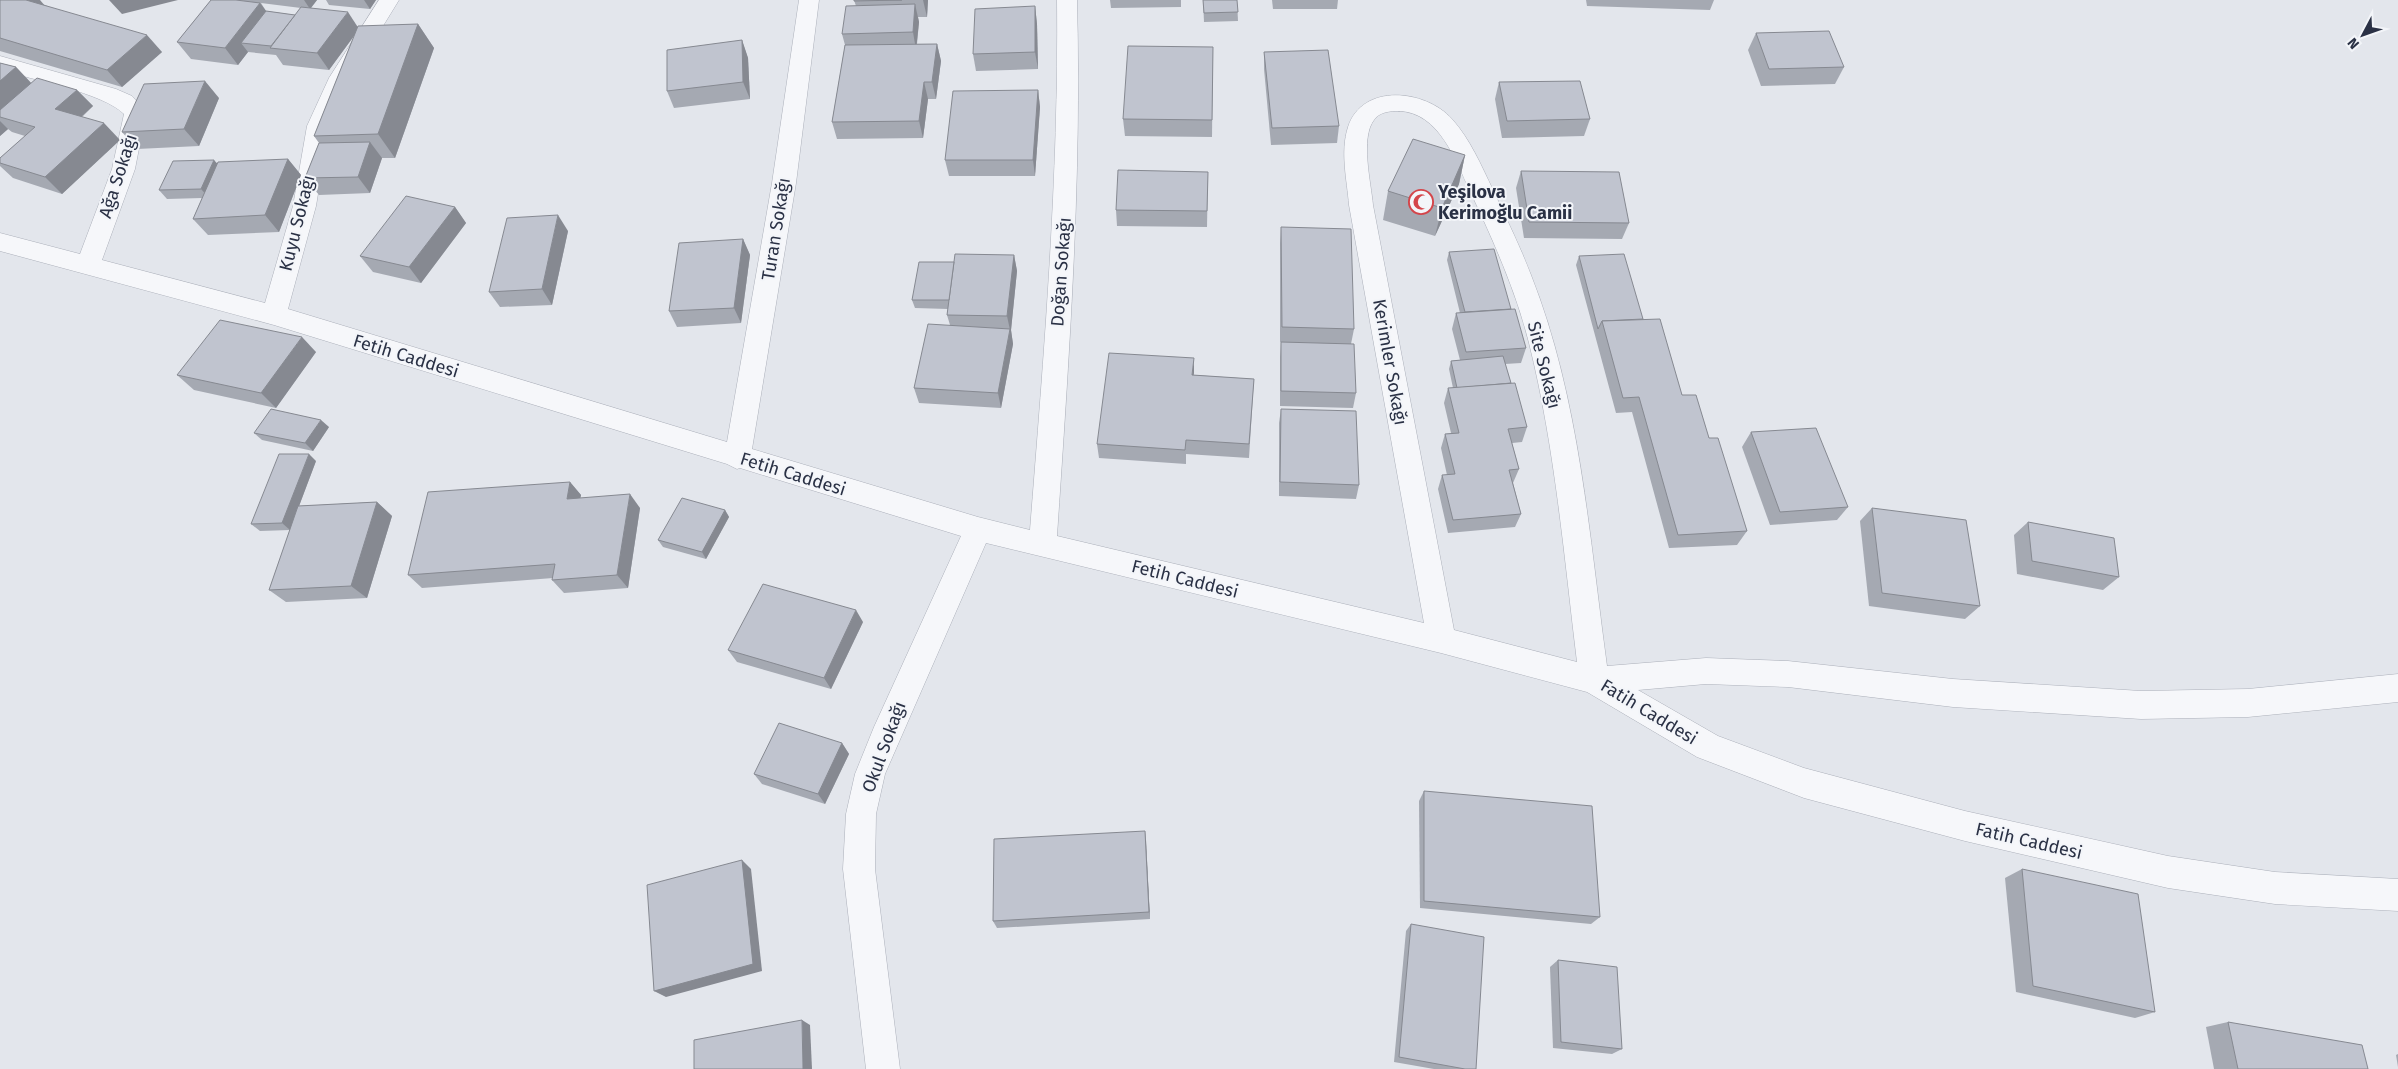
<svg xmlns="http://www.w3.org/2000/svg" width="2398" height="1069" font-family="'Fira Sans',sans-serif">
<style>
.lines{fill:none;stroke-linecap:round;stroke-linejoin:round}
.minor-casing{stroke:#acb0ba;stroke-width:1}
.minor{fill:#f6f7fa;fill-rule:evenodd}
.wall{fill:#a5a9b2;fill-rule:evenodd}
.shaded-wall{fill:#868991}
.building{fill:#c0c4cf;stroke:#868991}
.labels{text-anchor:middle;stroke-width:4;stroke-linejoin:round;paint-order:stroke}
.street-label{font-size:18px;fill:#2a3145;stroke:#f3f5f9}
.poi-label{font-size:18px;font-weight:bold;fill:#2a3145;stroke:#f3f5f9;text-anchor:start}
</style>
<rect width="100%" height="100%" fill="#e3e6ec"/>
<g class="lines">
<defs>
<path id="minor" d="M 379,0 L 399,0 L 351,78 L 329,126 L 316,206 L 288,309 L 727,442 L 772,183 L 799,0 L 819,0 L 796,183 L 752,449 L 978,517 L 1030,530 C 1044,353 1059,177 1057,0 L 1077,0 C 1082,179 1069,357 1057,536 L 1424,623 L 1349,205 C 1347,180 1340,152 1348,127 C 1362,83 1425,89 1452,119 C 1470,139 1481,165 1493,190 C 1506,218 1520,246 1531,275 C 1580,399 1589,535 1607,666 L 1706,658 L 1788,661 L 1953,679 L 2141,691 L 2248,689 L 2398,674 L 2398,702 L 2248,717 L 2141,719 L 1953,707 L 1788,687 L 1706,684 L 1638,690 L 1718,736 L 1804,768 L 1965,811 L 2168,856 L 2275,872 L 2398,879 L 2398,911 L 2275,904 L 2168,888 L 1965,841 L 1804,798 L 1697,757 L 1587,692 L 1441,653 L 986,543 L 885,774 L 876,814 L 875,869 L 900,1069 L 866,1069 L 843,869 L 846,814 L 855,774 L 874,727 L 961,536 L 740,468 L 737,469 L 727,464 L 274,325 L 0,251 L 0,233 L 80,254 L 112,169 L 124,114 C 103,93 31,79 0,70 L 0,56 L 116,89 L 132,96 L 146,112 L 135,169 L 102,260 L 265,303 L 293,206 L 307,126 L 329,78 ZM 1399,111 C 1439,112 1456,161 1470,191 C 1493,240 1516,291 1529,343 C 1555,447 1564,556 1577,662 L 1454,630 L 1373,205 C 1371,183 1360,138 1374,120 C 1379,112 1390,111 1399,111 Z"/>
</defs>
<use href="#minor" class="minor-casing"/>
<use href="#minor" class="minor"/>
</g>
<g class="wall">
<polygon points="0,0 45,5 162,52 122,87 0,51"/>
<path d="M 211,0 L 317,0 L 311,8 L 358,27 L 418,24 L 434,48 L 395,158 L 382,158 L 370,193 L 319,195 L 305,178 L 319,143 L 314,136 L 354,36 L 329,70 L 283,65 L 276,55 L 248,52 L 238,65 L 191,59 L 177,42 ZM 261,3 L 301,8 L 295,15 L 266,11 Z"/>
<polygon points="326,0 376,0 370,9 329,5"/>
<polygon points="854,0 928,0 927,17 918,17 919,22 917,44 937,44 941,61 936,99 928,99 923,138 837,139 832,122 845,45 842,34 856,6"/>
<polygon points="1110,0 1181,0 1181,7 1111,8"/>
<polygon points="1203,0 1237,0 1238,21 1204,22"/>
<polygon points="1272,0 1338,0 1337,9 1273,9"/>
<polygon points="1586,0 1714,0 1710,10 1587,6"/>
<polygon points="1035,6 1037,24 1038,69 976,71 973,54"/>
<polygon points="1756,33 1844,67 1835,84 1761,86 1748,50"/>
<polygon points="742,40 748,58 750,99 674,108 667,91"/>
<polygon points="1213,47 1212,137 1125,136 1123,119"/>
<polygon points="1264,52 1339,126 1337,143 1271,145 1264,69"/>
<polygon points="0,63 16,67 31,83 77,90 93,106 82,117 120,140 62,194 13,178 0,166 0,158 25,136 12,132 8,129 0,136"/>
<polygon points="1499,82 1590,119 1584,136 1502,138 1495,99"/>
<polygon points="1038,90 1040,107 1035,176 949,176 945,160"/>
<polygon points="219,98 199,146 137,149 122,132"/>
<polygon points="1465,155 1459,184 1435,236 1383,220 1388,191"/>
<polygon points="288,159 301,175 279,232 208,235 193,219 202,198 167,199 159,190 217,163"/>
<polygon points="1521,171 1629,223 1622,239 1524,238 1516,188"/>
<polygon points="1208,172 1207,227 1117,226 1116,210"/>
<polygon points="455,207 466,223 421,283 373,272 360,256"/>
<polygon points="1281,227 1354,329 1351,344 1356,393 1353,408 1280,406 1280,357 1281,342 1287,342 1280,342 1280,243"/>
<polygon points="568,231 552,305 500,307 489,292"/>
<polygon points="743,239 750,255 741,323 677,327 669,311"/>
<polygon points="1449,252 1511,309 1526,348 1521,363 1505,364 1511,383 1527,427 1522,442 1512,443 1519,469 1513,483 1521,514 1515,527 1448,533 1438,489 1442,475 1447,475 1441,448 1445,434 1451,433 1444,403 1448,388 1453,388 1449,369 1451,361 1460,360 1452,329 1456,313 1460,313 1447,260"/>
<polygon points="1014,255 1017,271 1011,330 1013,344 1001,408 919,403 914,388 950,325 947,315 948,309 915,308 912,300 954,262"/>
<polygon points="1579,256 1643,319 1682,395 1709,438 1747,531 1737,545 1669,548 1632,412 1616,413 1576,265"/>
<polygon points="316,352 276,408 194,390 177,375"/>
<polygon points="1194,375 1254,379 1249,458 1186,454 1186,464 1099,458 1097,444"/>
<polygon points="1281,409 1359,485 1356,499 1279,496 1279,423"/>
<polygon points="329,427 313,451 262,440 254,433"/>
<polygon points="1751,432 1848,507 1837,520 1770,525 1742,447"/>
<polygon points="316,461 299,506 377,502 392,516 367,598 286,602 269,590 290,530 260,531 251,524"/>
<polygon points="570,482 581,495 580,498 640,508 628,588 564,593 552,580 553,578 422,588 408,575"/>
<polygon points="1872,508 1980,606 1965,619 1869,606 1860,521"/>
<polygon points="725,510 729,517 706,559 663,547 658,540"/>
<polygon points="2028,522 2119,577 2103,590 2017,574 2014,535"/>
<polygon points="863,622 831,689 737,662 728,650"/>
<polygon points="842,743 849,754 825,804 762,784 754,774"/>
<polygon points="1424,791 1600,917 1591,924 1420,908 1419,801"/>
<polygon points="1145,831 1150,919 997,928 993,921"/>
<polygon points="2022,869 2155,1012 2135,1018 2016,992 2005,878"/>
<polygon points="1411,924 1476,1069 1434,1069 1394,1062 1406,931"/>
<polygon points="1558,960 1622,1049 1612,1054 1553,1048 1550,967"/>
<polygon points="2228,1022 2368,1069 2214,1069 2206,1027"/>
<polygon points="2398,1054 2398,1067 2396,1055"/>
</g>
<g class="shaded-wall">
<polygon points="21,0 40,0 46,7"/>
<polygon points="109,0 178,0 122,14"/>
<polygon points="304,0 317,0 310,9"/>
<polygon points="364,0 376,0 370,9"/>
<polygon points="923,0 928,0 927,17"/>
<polygon points="260,3 273,20 241,43 248,52 238,65 225,48"/>
<polygon points="915,4 919,22 916,50 913,32"/>
<polygon points="1035,6 1037,24 1038,69 1035,52"/>
<polygon points="348,12 359,29 329,70 317,53"/>
<polygon points="418,24 434,48 395,158 378,134"/>
<polygon points="147,35 162,52 122,87 107,70"/>
<polygon points="742,40 748,58 750,99 743,82"/>
<polygon points="937,44 941,61 936,99 932,82"/>
<polygon points="16,67 32,84 0,117 0,81"/>
<polygon points="205,81 219,98 199,146 184,129"/>
<polygon points="924,82 928,99 923,138 919,121"/>
<polygon points="77,90 93,106 71,126 55,109"/>
<polygon points="1038,90 1040,107 1035,176 1033,160"/>
<polygon points="0,121 8,129 0,136"/>
<polygon points="104,123 120,140 62,194 45,177"/>
<polygon points="370,142 382,158 370,193 358,177"/>
<polygon points="1465,155 1459,184 1435,236 1442,208"/>
<polygon points="288,159 301,175 279,232 265,215"/>
<polygon points="214,160 222,169 209,198 201,189"/>
<polygon points="455,207 466,223 421,283 409,267"/>
<polygon points="558,215 568,231 552,305 542,289"/>
<polygon points="743,239 750,255 741,323 734,308"/>
<polygon points="1014,255 1017,271 1011,330 1013,344 1001,408 998,393 1010,330 1007,316"/>
<polygon points="302,337 316,352 276,408 261,393"/>
<polygon points="1194,358 1194,373 1192,390 1192,375"/>
<polygon points="321,420 329,427 313,451 305,443"/>
<polygon points="309,454 316,461 290,530 282,523"/>
<polygon points="570,482 581,495 578,512 567,499"/>
<polygon points="630,494 640,508 628,588 617,575"/>
<polygon points="377,502 392,516 367,598 351,586"/>
<polygon points="725,510 729,517 706,559 702,552"/>
<polygon points="856,610 863,622 831,689 824,678"/>
<polygon points="842,743 849,754 825,804 818,794"/>
<polygon points="1145,831 1146,840 1150,919 1149,912"/>
<polygon points="742,860 751,869 762,971 666,997 654,991"/>
<polygon points="802,1020 810,1025 812,1069 803,1069"/>
</g>
<g class="building">
<polygon points="0,0 26,0 147,35 107,70 0,38"/>
<polygon points="211,0 236,0 260,3 225,48 177,42"/>
<polygon points="854,0 902,0 854,1"/>
<polygon points="1203,0 1237,0 1238,12 1204,13"/>
<polygon points="915,4 913,32 842,34 846,6"/>
<polygon points="1035,6 1035,52 973,54 975,9"/>
<polygon points="301,7 348,12 317,53 270,48"/>
<polygon points="266,11 295,15 271,46 241,43"/>
<polygon points="418,24 378,134 314,136 358,26"/>
<polygon points="1829,31 1844,67 1769,69 1756,33"/>
<polygon points="742,40 743,82 667,91 667,50"/>
<polygon points="937,44 932,82 924,82 919,121 832,122 845,45"/>
<polygon points="1128,46 1213,47 1212,120 1123,119"/>
<polygon points="1328,50 1339,126 1272,128 1264,52"/>
<polygon points="0,63 16,67 0,81"/>
<polygon points="37,78 77,90 55,109 104,123 45,177 0,163 0,158 35,127 0,117 0,110"/>
<polygon points="205,81 184,129 122,132 144,84"/>
<polygon points="1580,81 1590,119 1507,121 1499,82"/>
<polygon points="1038,90 1033,160 945,160 953,91"/>
<polygon points="1413,139 1465,155 1442,208 1388,191"/>
<polygon points="370,142 358,177 305,178 319,143"/>
<polygon points="288,159 265,215 193,219 218,162"/>
<polygon points="214,160 201,189 159,190 173,161"/>
<polygon points="1118,170 1208,172 1207,211 1116,210"/>
<polygon points="1521,171 1619,172 1629,223 1529,222"/>
<polygon points="406,196 455,207 409,267 360,256"/>
<polygon points="558,215 542,289 489,292 507,218"/>
<polygon points="1281,227 1351,229 1354,329 1282,327"/>
<polygon points="743,239 734,308 669,311 679,243"/>
<polygon points="1494,249 1511,309 1465,312 1449,252"/>
<polygon points="955,254 1014,255 1007,316 947,315"/>
<polygon points="1624,254 1643,319 1602,321 1598,329 1579,256"/>
<polygon points="919,262 954,262 949,300 912,300"/>
<polygon points="1515,309 1526,348 1466,352 1456,313"/>
<polygon points="1660,319 1682,395 1696,395 1709,438 1718,438 1747,531 1678,535 1639,397 1623,398 1602,321"/>
<polygon points="220,320 302,337 261,393 177,375"/>
<polygon points="928,324 1010,329 998,393 914,388"/>
<polygon points="1281,342 1354,344 1356,393 1281,391"/>
<polygon points="1109,353 1194,358 1192,375 1254,379 1249,444 1186,440 1185,450 1097,444"/>
<polygon points="1503,356 1511,383 1457,388 1451,361"/>
<polygon points="1515,383 1527,427 1508,429 1519,469 1509,470 1521,514 1453,520 1442,475 1455,474 1445,434 1459,433 1448,388"/>
<polygon points="271,409 321,420 305,443 254,433"/>
<polygon points="1281,409 1356,411 1359,485 1280,482"/>
<polygon points="1816,428 1848,507 1780,512 1751,432"/>
<polygon points="279,454 309,454 282,523 251,524"/>
<polygon points="570,482 567,499 630,494 617,575 552,580 555,564 408,575 428,492"/>
<polygon points="682,498 725,510 702,552 658,540"/>
<polygon points="377,502 351,586 269,590 298,506"/>
<polygon points="1872,508 1966,520 1980,606 1882,593"/>
<polygon points="2028,522 2114,538 2119,577 2032,561"/>
<polygon points="763,584 856,610 824,678 728,650"/>
<polygon points="779,723 842,743 818,794 754,774"/>
<polygon points="1424,791 1592,806 1600,917 1424,901"/>
<polygon points="1145,831 1149,912 993,921 994,839"/>
<polygon points="742,860 753,964 654,991 647,885"/>
<polygon points="2022,869 2138,894 2155,1012 2033,986"/>
<polygon points="1411,924 1484,937 1476,1069 1465,1069 1399,1057"/>
<polygon points="1558,960 1617,967 1622,1049 1561,1042"/>
<polygon points="802,1020 803,1069 694,1069 694,1040"/>
<polygon points="2228,1022 2362,1045 2368,1069 2238,1069"/>
</g>
<defs>
<symbol id="mosque-ring" viewBox="-11 -11 22 22"><circle r="9.5" fill="#f3f5f9" stroke="#d4454a" stroke-width="1.5"/><path d="M3.5-4.9A6 6 0 1 0 3.5 4.9A5 5 0 1 1 3.5-4.9Z" fill="#d4454a"/></symbol>
</defs>
<g fill-rule="evenodd">
<use href="#mosque-ring" x="1407" y="188" width="28" height="28"/>
</g>
<g class="labels">
<g class="street-label">
<text transform="translate(118 176) rotate(-72)" y="6">Ağa Sokağı</text>
<text transform="translate(297 223) rotate(-76)" y="6">Kuyu Sokağı</text>
<text transform="translate(776 229) rotate(-81)" y="6">Turan Sokağı</text>
<text transform="translate(1061 272) rotate(-86)" y="6">Doğan Sokağı</text>
<text transform="translate(406 356) rotate(17)" y="6">Fetih Caddesi</text>
<text transform="translate(1390 362) rotate(80)" y="6">Kerimler Sokağı</text>
<text transform="translate(1544 365) rotate(76)" y="6">Site Sokağı</text>
<text transform="translate(793 474) rotate(17)" y="6">Fetih Caddesi</text>
<text transform="translate(1185 579) rotate(14)" y="6">Fetih Caddesi</text>
<text transform="translate(1649 712) rotate(31)" y="6">Fatih Caddesi</text>
<text transform="translate(884 747) rotate(-70)" y="6">Okul Sokağı</text>
<text transform="translate(2029 841) rotate(13)" y="6">Fatih Caddesi</text>
</g>
<g class="poi-label">
<text x="1438" y="198">Yeşilova<tspan x="1438" dy="21">Kerimoğlu Camii</tspan></text>
</g>
</g>
<g transform="translate(2363 35) rotate(229)" stroke="#f3f5f9" stroke-width="4" paint-order="stroke">
<path d="M0-4L9 19L0 12L-9 19Z" fill="#2a3145"/>
<text y="-8" font-size="14" font-weight="bold" text-anchor="middle" fill="#2a3145">N</text>
</g>
</svg>
